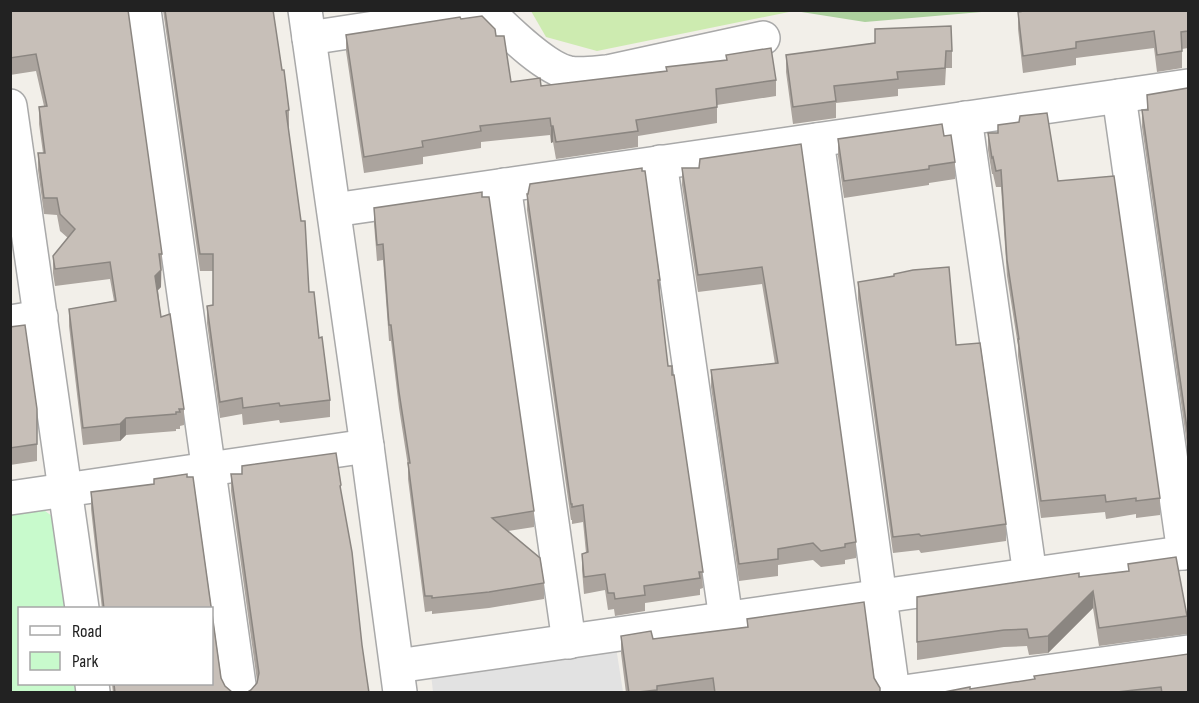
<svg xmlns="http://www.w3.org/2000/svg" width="1199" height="703" font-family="'Sofia Sans Condensed',sans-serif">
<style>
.grass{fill:#cdebb0}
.forest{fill:#add19e}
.park{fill:#c8facc}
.parking{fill:#e2e2e2}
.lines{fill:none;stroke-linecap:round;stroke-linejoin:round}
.minor-casing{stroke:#a9a9a9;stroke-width:36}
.tertiary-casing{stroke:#a9a9a9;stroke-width:36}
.minor{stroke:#fff;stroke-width:33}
.tertiary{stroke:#fff;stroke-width:33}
.wall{fill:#aba49e}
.shaded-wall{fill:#8b8681}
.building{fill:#c7bfb8;stroke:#8b8681;stroke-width:1.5}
</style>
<rect width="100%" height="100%" fill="#f2efe9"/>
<polygon class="grass" points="531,11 794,11 597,51 546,37"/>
<polygon class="forest" points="795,11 993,11 865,22"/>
<polygon class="park" points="41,508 56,519 68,608 20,608 20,684 78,684 79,692 11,692 10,513"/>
<polygon class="parking" points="616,647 623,692 433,692 431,674"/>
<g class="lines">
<defs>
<g id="minor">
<polyline points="144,10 240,692"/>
<path d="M 486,10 C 505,28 544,68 569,73 C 581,75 594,73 607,72 L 763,38"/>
<polyline points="309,38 486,11"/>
<polyline points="1119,96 1184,553"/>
<polyline points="10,106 82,608"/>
<polyline points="965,118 1030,575"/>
<polyline points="817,140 893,692"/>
<polyline points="660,162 726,619"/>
<polyline points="504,185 569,642"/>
<polyline points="334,210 1188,86"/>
<polyline points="10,322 41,317"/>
<polyline points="10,498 367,446"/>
<polyline points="397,666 1188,552"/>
<polyline points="92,684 93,692"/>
<polyline points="904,692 1188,652"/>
</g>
<polyline id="tertiary" points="305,10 367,446 400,692"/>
</defs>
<use href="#minor" class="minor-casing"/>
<use href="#tertiary" class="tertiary-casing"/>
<use href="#minor" class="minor"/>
<use href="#tertiary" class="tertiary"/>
</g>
<g class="wall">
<polygon points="10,10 162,254 161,287 158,290 161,317 184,409 184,425 180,426 180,429 176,429 176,431 126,435 120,441 83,445 69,326 69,309 114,301 110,279 55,286 53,273 53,256 68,238 60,231 57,215 44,214 38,170 38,153 43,153 39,124 39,107 44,106 36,71 10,75"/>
<polygon points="163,10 273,10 282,70 289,110 289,127 288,127 309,292 319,338 330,400 330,417 280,423 279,420 243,425 242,414 220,418 207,323 207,306 213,305 213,271 200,271"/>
<polygon points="1188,10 1188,48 1182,49 1182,68 1157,72 1154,48 1076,58 1076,65 1023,73 1018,29 1018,12"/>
<polygon points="461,19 496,36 511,82 541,86 666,71 726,60 726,55 776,80 776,96 717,105 717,123 638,136 638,147 556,159 553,142 551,143 550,135 481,142 481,148 423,157 423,164 364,173 346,51 346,35"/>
<polygon points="952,51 952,68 946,68 945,85 898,89 898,96 836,103 836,118 793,124 786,72 786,55"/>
<polygon points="1188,88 1188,452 1142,127 1142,110 1147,110 1147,95"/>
<polygon points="988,133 1058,181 1160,498 1160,515 1136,518 1136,514 1106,519 1105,512 1041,518 1018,356 1018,346 1007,276 1001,187 996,187 993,174 992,174 988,150"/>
<polygon points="944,136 955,162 955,179 929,183 929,185 844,198 838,156 838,139"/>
<polygon points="801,144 856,542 856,558 845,560 845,564 821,567 813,560 778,565 778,576 739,581 711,387 711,370 775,364 762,284 698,292 682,185 682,168 699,168"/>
<polygon points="527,194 660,280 660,296 659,297 668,366 672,375 702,570 703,588 700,589 700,595 645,603 645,611 615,616 614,609 608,610 605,590 584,594 582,570 582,554 586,553 583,522 572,524 572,520 571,520 527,210"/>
<polygon points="374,208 534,511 534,527 508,531 544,583 544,599 489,608 432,614 432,611 425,612 408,479 408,466 399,408 391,341 389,341 383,260 377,261 374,224"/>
<polygon points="858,282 956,345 1006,524 1006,541 921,553 919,550 893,553 858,299"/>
<polygon points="10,327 37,409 37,461 10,465"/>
<polygon points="187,474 187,477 193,477 221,678 225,686 232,692 235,693 113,693 112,684 212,684 212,609 102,609 91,509 91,492 154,484 154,479"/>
<polygon points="231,474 341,485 341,494 362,645 251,690 257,683 257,681 231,491"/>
<polygon points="1079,577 1187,616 1187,634 1099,646 1093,608 1048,653 1029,655 1027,646 1004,647 917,660 917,597"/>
<polygon points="747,619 874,678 880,693 626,693 621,653 621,636 653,639 747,627"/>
<polygon points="1188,654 1188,693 939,693 1034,680 1034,676"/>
</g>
<g class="shaded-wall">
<polygon points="551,126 553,126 553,142 551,143"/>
<polygon points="161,270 161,287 155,293 155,276"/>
<polygon points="126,418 126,435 120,441 120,424"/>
<polygon points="1093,591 1093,608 1048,653 1048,636"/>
</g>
<g class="building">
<polygon points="10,10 128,10 162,254 159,254 161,270 155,276 161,317 170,314 184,409 179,409 180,412 176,412 176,414 126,418 120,424 83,428 69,309 116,301 110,262 55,269 53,256 75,229 60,214 57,198 44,198 38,153 45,153 39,107 47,106 36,54 10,58"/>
<polygon points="165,10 273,10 282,70 284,70 289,110 286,111 301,221 305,221 309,292 314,292 319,338 322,337 330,400 280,406 279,403 243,408 242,398 220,402 207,306 213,305 213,254 200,254"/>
<polygon points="1030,10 1188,10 1188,31 1181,32 1182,51 1157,55 1154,31 1076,42 1076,48 1023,56 1018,12"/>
<polygon points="482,16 495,29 496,36 504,36 511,82 540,78 541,86 667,71 666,67 727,60 726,55 771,48 776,80 716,89 717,107 636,120 638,131 556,142 553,126 551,126 550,118 480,126 481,131 422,141 423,147 364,157 346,35 460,17 461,19"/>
<polygon points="951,26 952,51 946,51 945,68 897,72 898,79 834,86 836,101 793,107 786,55 875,43 875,29"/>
<polygon points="1188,88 1188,435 1142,110 1148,110 1147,95"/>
<polygon points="1047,113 1058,181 1114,176 1160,498 1136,501 1136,498 1106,502 1105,495 1041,501 1018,339 1019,339 1007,260 1001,170 996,171 993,157 992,158 988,133 998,133 998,125 1019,122 1020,116"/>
<polygon points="942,124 944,136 951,135 955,162 929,166 929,169 844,181 838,139"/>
<polygon points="801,144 856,542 845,544 845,547 821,551 813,543 778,549 778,559 739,564 711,370 778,363 762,267 698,275 682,168 699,168 700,159"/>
<polygon points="642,168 642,171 645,171 660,280 658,280 668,366 672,366 672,375 674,375 703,572 699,572 700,578 644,586 645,595 615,599 614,593 608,593 605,574 584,577 582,554 588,552 583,505 572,507 572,504 571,504 527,194 528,194 530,184"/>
<polygon points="482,192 482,197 489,197 534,511 492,518 540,558 544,583 489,592 432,598 432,596 425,596 408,463 410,463 399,392 391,325 389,325 383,244 377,245 374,208"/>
<polygon points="949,267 956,345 980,343 1006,524 921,536 919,534 893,537 858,282 894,276 894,274 913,270"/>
<polygon points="25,325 37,409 37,444 10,448 10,327"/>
<polygon points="336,453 341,485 340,486 352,552 362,645 369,693 246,693 251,690 257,683 259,673 231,474 242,474 242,466"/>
<polygon points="187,474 187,477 193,477 221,678 225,686 232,692 235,693 115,693 114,684 212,684 212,609 104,609 91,492 154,484 154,479"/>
<polygon points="1176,557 1187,616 1099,628 1093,591 1048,636 1029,638 1027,629 1004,630 917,642 917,597 1079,573 1079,577 1129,571 1128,564"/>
<polygon points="864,602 874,678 880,688 880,693 715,693 713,678 657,686 657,690 629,693 621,636 651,631 653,639 748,627 747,619"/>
<polygon points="1188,654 1188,693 1162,693 1161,687 1108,693 939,693 970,687 970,689 1035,679 1034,676"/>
</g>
<rect width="1199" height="703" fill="none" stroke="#222222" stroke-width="24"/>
<rect x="18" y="607" width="195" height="78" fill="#ffffff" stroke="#a7a7a7" stroke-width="1.5"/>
<rect x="30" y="626" width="30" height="9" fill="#ffffff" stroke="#a7a7a7" stroke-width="1.5"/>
<text x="72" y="637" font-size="18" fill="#222222">Road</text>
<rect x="30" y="652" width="30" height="18" fill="#c8facc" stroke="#a7a7a7" stroke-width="1.5"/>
<text x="72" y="667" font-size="18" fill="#222222">Park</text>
</svg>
